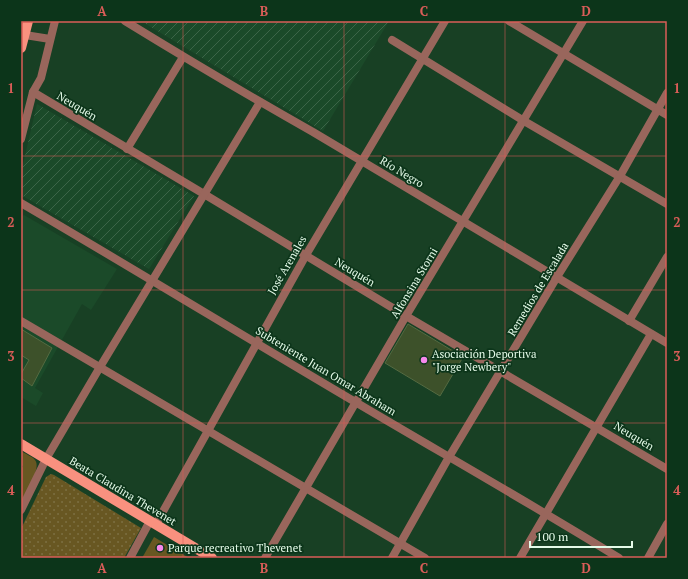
<svg xmlns="http://www.w3.org/2000/svg" width="688" height="579" font-family="'PT Serif',serif">
<style>
.built{fill:#1b4a29}
.industrial{fill:url(#industrial-furrows)}
.grass{fill:url(#grass-dots)}
.green{fill:#685722}
.building{fill:#3d512a;stroke:#546a41}
.lines{fill:none;stroke-linecap:round;stroke-linejoin:round}
.minor{stroke:#99665c;stroke-width:8}
.major{stroke:#f9917f;stroke-width:10}
.grid{fill:none;stroke:#da5d58;stroke-width:1;stroke-opacity:0.55}
.poi-dot{fill:#f788ec;stroke:#0c351a;stroke-width:1.5}
.labels{text-anchor:middle;stroke-width:3.5;stroke-linejoin:round;paint-order:stroke}
.street-label{font-size:11px;fill:#e5fbe9;stroke:#0c351a}
.poi-label{font-size:11px;fill:#e5fbe9;stroke:#0c351a;text-anchor:start}
.neatline{fill:none;stroke:#da5d58;stroke-width:1.5}
.grid-label{font-size:13px;text-anchor:middle;font-weight:bold;fill:#da5d58}
</style>
<defs>
<pattern id="industrial-furrows" width="10" height="10" patternUnits="userSpaceOnUse"><rect width="10" height="10" fill="#1b4a29"/><path d="M-1 1l2-2M0 10L10 0M9 11l2-2" fill="none" stroke="#3c6548"/></pattern>
<pattern id="grass-dots" width="8" height="8" patternUnits="userSpaceOnUse"><rect width="8" height="8" fill="#685722"/><path d="M2 2h.1M6 6h.1" fill="none" stroke="#7d7042" stroke-width="1.8" stroke-linecap="round"/></pattern>
</defs>
<rect width="100%" height="100%" fill="#184024"/>
<polygon class="built" points="24,215 117,269 91,310 82,304 35,388 43,393 36,406 21,397 21,217"/>
<g class="industrial">
<polygon points="141,21 389,21 323,131"/>
<polygon points="37,104 194,196 149,269 21,195 21,173"/>
</g>
<polygon class="grass" points="51,474 54,475 141,528 124,558 21,558 21,529 46,477"/>
<g class="green">
<path d="M 21,451 C 25,454 32,456 35,460 C 42,468 25,493 21,502 L 21,470 L 23,466 L 21,465 Z"/>
<polygon points="154,537 189,558 142,558"/>
</g>
<g class="building">
<polygon points="408,324 463,357 440,396 385,363"/>
<polygon points="21,329 52,348 32,386 21,378 21,374 29,360 21,355"/>
</g>
<g class="lines">
<g class="minor">
<path d="M 125,21 C 187,59 249,96 313,132 L 667,343"/>
<polyline points="509,21 667,115"/>
<polyline points="25,35 50,39"/>
<polyline points="392,40 524,121 667,204"/>
<polyline points="33,92 204,194 406,316 667,469"/>
<polyline points="21,139 33,92 41,78 55,21"/>
<polyline points="127,149 183,57"/>
<path d="M 21,203 C 134,269 245,337 357,403 C 445,455 533,505 619,558"/>
<polyline points="21,321 425,558"/>
<polyline points="629,321 667,257"/>
<polyline points="21,510 46,459 100,367 260,102"/>
<polyline points="156,524 306,255 445,21"/>
<polyline points="130,558 150,521"/>
<polyline points="265,558 406,316 583,21"/>
<polyline points="392,558 449,457 557,277 620,176 667,93"/>
<polyline points="520,558 651,334"/>
<polyline points="648,558 667,524"/>
</g>
<g class="major">
<polyline points="21,48 28,21"/>
<polyline points="21,444 212,558"/>
</g>
</g>
<path class="grid" d="M 183,21 L 183,558M 344,21 L 344,558M 505,21 L 505,558M 21,156 L 667,156M 21,290 L 667,290M 21,423 L 667,423"/>
<g class="poi-dot">
<circle cx="424" cy="360" r="4"/>
<circle cx="160" cy="548" r="4"/>
</g>
<g class="labels">
<g class="street-label">
<text transform="translate(77 106) rotate(31)" y="4">Neuquén</text>
<text transform="translate(402 172) rotate(31)" y="4">Río Negro</text>
<text transform="translate(287 265) rotate(-60)" y="4">José Arenales</text>
<text transform="translate(355 272) rotate(31)" y="4">Neuquén</text>
<text transform="translate(414 283) rotate(-59)" y="4">Alfonsina Storni</text>
<text transform="translate(538 289) rotate(-59)" y="4">Remedios de Escalada</text>
<text transform="translate(326 371) rotate(31)" y="4">Subteniente Juan Omar Abraham</text>
<text transform="translate(634 436) rotate(31)" y="4">Neuquén</text>
<text transform="translate(123 491) rotate(31)" y="4">Beata Claudina Thevenet</text>
</g>
<g class="poi-label">
<text x="432" y="358">Asociación Deportiva<tspan x="432" dy="13">"Jorge Newbery"</tspan></text>
<text x="168" y="552">Parque recreativo Thevenet</text>
</g>
</g>
<rect width="688" height="579" fill="none" stroke="#0c351a" stroke-width="44"/>
<path d="M530 541v6h102v-6" fill="none" stroke="#e5fbe9" stroke-width="2"/>
<text x="536" y="541" font-size="12" fill="#e5fbe9" stroke="#0c351a" stroke-width="3" paint-order="stroke">100 m</text>
<rect x="22" y="22" width="644" height="535" class="neatline"/>
<g class="grid-label">
<text x="102" y="16">A</text>
<text x="264" y="16">B</text>
<text x="424" y="16">C</text>
<text x="586" y="16">D</text>
<text x="11" y="93">1</text>
<text x="677" y="93">1</text>
<text x="11" y="227">2</text>
<text x="677" y="227">2</text>
<text x="11" y="361">3</text>
<text x="677" y="361">3</text>
<text x="11" y="495">4</text>
<text x="677" y="495">4</text>
<text x="102" y="573">A</text>
<text x="264" y="573">B</text>
<text x="424" y="573">C</text>
<text x="586" y="573">D</text>
</g>
</svg>
